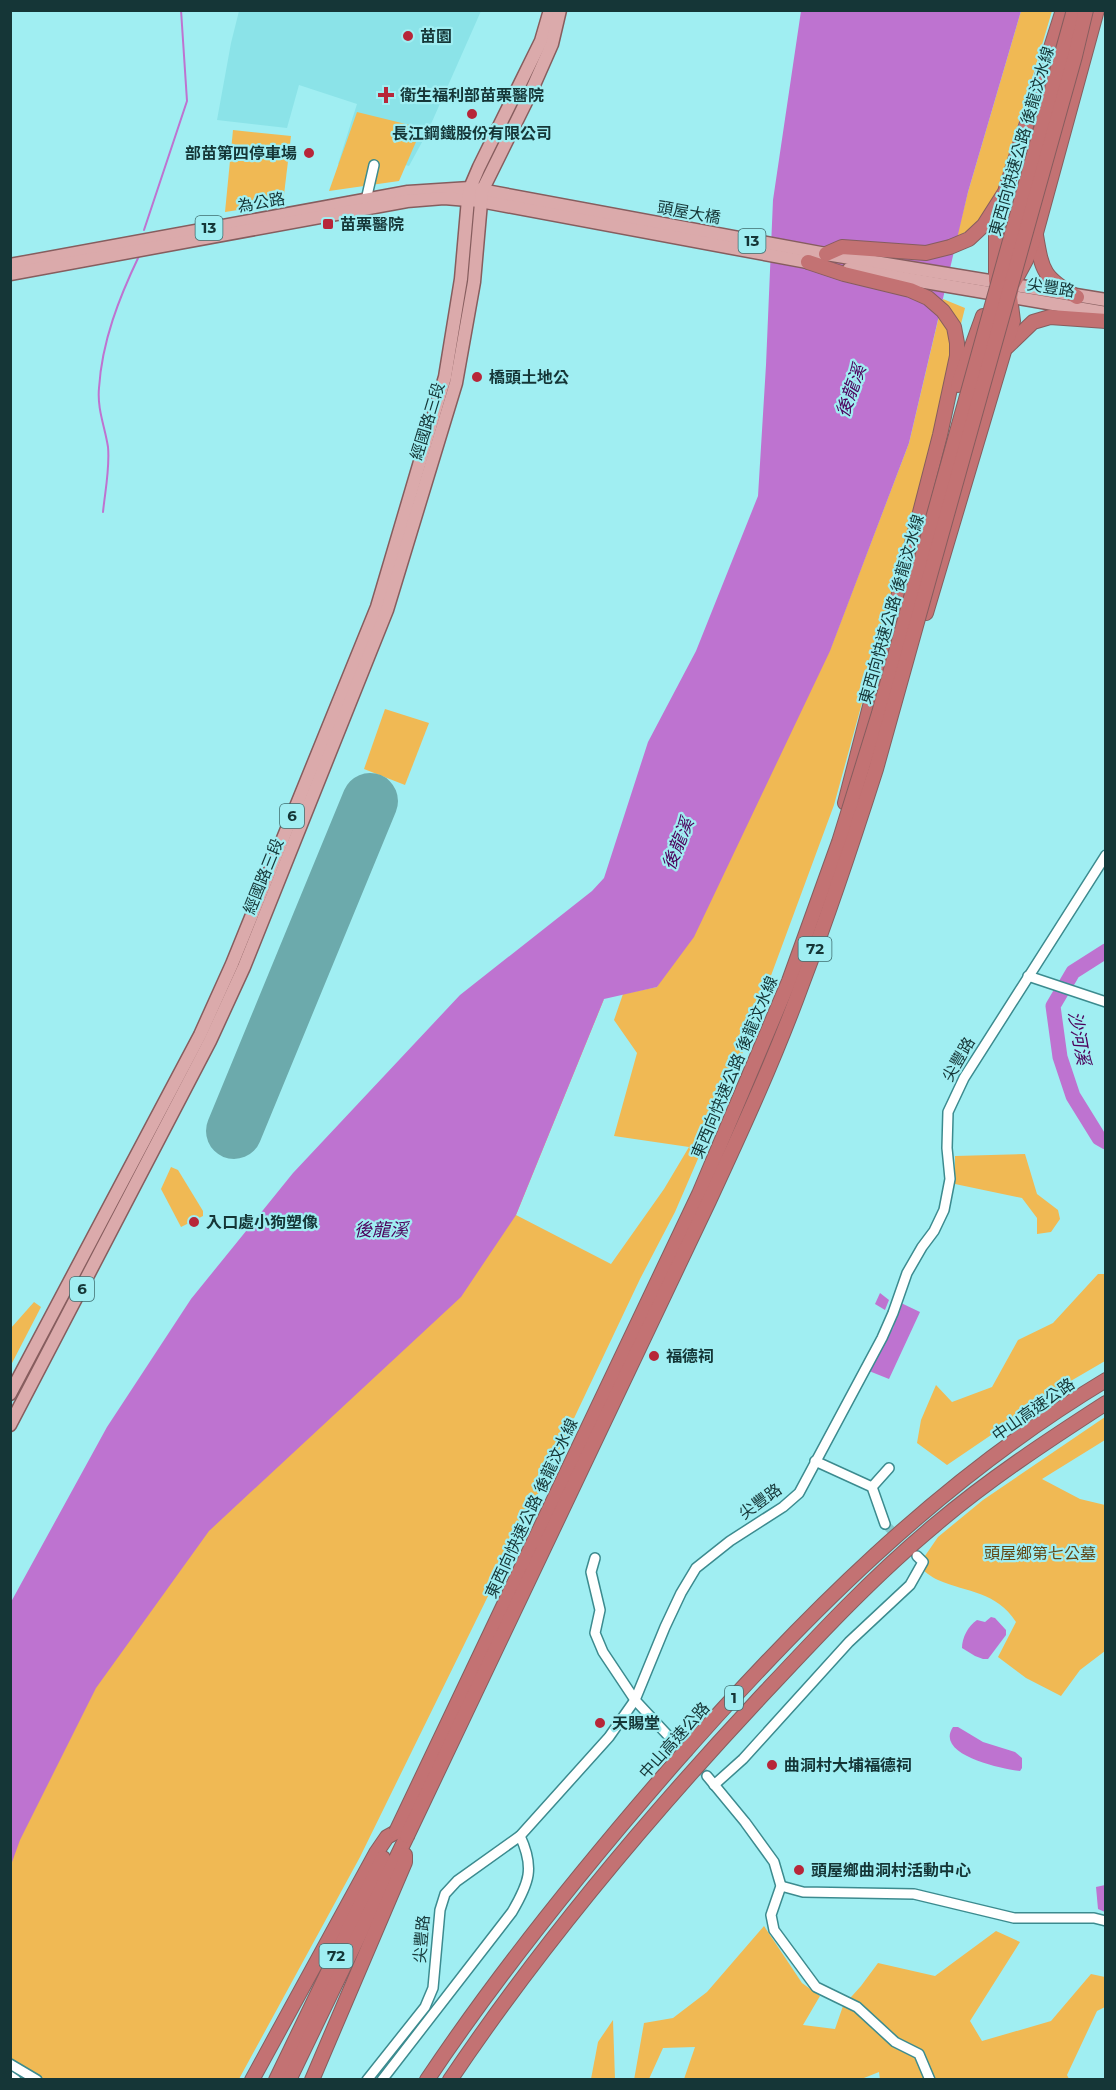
<svg xmlns="http://www.w3.org/2000/svg" width="1116" height="2090" font-family="Montserrat,'Noto Sans TC',sans-serif">
<style>
.built{fill:#8be3e8}
.green{fill:#f0b954}
.water{fill:#be73d0}
.lines{fill:none;stroke-linecap:round;stroke-linejoin:round}
.stream{stroke:#be73d0;stroke-width:2}
.river{stroke:#be73d0;stroke-width:15}
.runway{stroke:#6caaac;stroke-width:56}
.minor-tunnel{stroke:#84c9cd;stroke-width:9;stroke-dasharray:9 4.5;stroke-linecap:butt}
.minor-casing{stroke:#3c8b8f;stroke-width:12}
.major-casing{stroke:#865d5e;stroke-width:15}
.highway-casing{stroke:#865d5e;stroke-width:16}
.minor{stroke:#fff;stroke-width:9}
.major{stroke:#dbaaab;stroke-width:12}
.highway{stroke:#c37273;stroke-width:14}
.highway-bridge-casing{stroke:#865d5e;stroke-width:16;stroke-linecap:butt}
.highway-bridge{stroke:#c37273;stroke-width:14}
.poi-dot{fill:#b72639;stroke:#a0eef2;stroke-width:2}
.labels{text-anchor:middle;stroke-width:4.5;stroke-linejoin:round;paint-order:stroke}
.shield{fill:#a0eef2;stroke:#3f6d6f;stroke-width:1.5}
.shield-label{font-size:15px;font-weight:bold;fill:#153637}
.poi-label{font-size:16px;font-weight:bold;fill:#153637;stroke:#a0eef2;text-anchor:start}
.street-label{font-size:16px;fill:#153637;stroke:#a0eef2}
.park-label{font-size:16px;fill:#624817;stroke:#a0eef2}
.water-label{font-size:18px;font-style:italic;fill:#4c005b;stroke:#a0eef2}
</style>
<rect width="100%" height="100%" fill="#a0eef2"/>
<polygon class="built" points="239,11 481,11 427,133 409,166 381,158 365,170 338,164 357,104 299,85 287,128 217,120 231,43"/>
<g class="green">
<polygon points="1021,11 1052,11 1001,183 990,205 975,228 957,236 968,192"/>
<polygon points="357,112 422,128 399,181 329,191"/>
<polygon points="233,130 291,136 283,203 225,212"/>
<polygon points="943,299 965,308 905,546 834,805 735,1073 675,1212 640,1279 541,1488 360,1857 239,2079 11,2080 10,1726 604,999 516,1215 611,1264 664,1189 689,1147 614,1136 637,1053 614,1020 623,994 657,987 830,650 909,443"/>
<polygon points="385,709 429,723 405,785 364,769"/>
<polygon points="1025,1154 1037,1194 1058,1210 1060,1219 1051,1232 1037,1234 1037,1218 1022,1198 955,1184 955,1156"/>
<polygon points="171,1167 178,1170 203,1211 203,1216 181,1227 161,1189"/>
<polygon points="1098,1274 1105,1274 1105,1361 1069,1382 947,1465 917,1443 921,1420 936,1385 952,1402 992,1387 1018,1340 1053,1323"/>
<polygon points="34,1302 41,1307 11,1365 11,1328"/>
<path d="M 1105,1417 L 1105,1440 L 1042,1479 L 1080,1499 L 1105,1505 L 1105,1651 L 1080,1670 L 1061,1696 L 1026,1678 L 998,1657 L 1016,1622 C 996,1591 968,1593 938,1580 C 931,1577 924,1571 918,1566 L 938,1537 L 983,1500 Z"/>
<polygon points="764,1926 802,1983 820,1996 803,2025 835,2029 843,2006 861,1986 878,1963 935,1976 996,1931 1020,1942 970,2021 982,2041 1051,2021 1091,1974 1105,1977 1105,2007 1097,2011 1067,2075 1069,2079 880,2080 879,2072 859,2080 684,2079 695,2047 663,2048 649,2079 634,2080 644,2023 673,2018 707,1992"/>
<polygon points="613,2020 615,2079 591,2079 598,2042"/>
</g>
<g class="water">
<polygon points="801,11 1021,11 968,192 909,443 830,651 694,937 657,987 604,999 516,1215 461,1297 209,1531 96,1688 20,1840 11,1865 11,1602 107,1427 191,1299 293,1173 460,995 592,891 604,878 648,742 696,651 758,496 766,365 773,200"/>
<polygon points="880,1293 889,1300 885,1310 875,1304"/>
<polygon points="901,1303 920,1312 889,1379 869,1371 893,1328"/>
<path d="M 991,1617 L 995,1618 L 1006,1630 L 1006,1635 L 988,1659 L 983,1659 L 975,1656 L 962,1648 C 962,1638 968,1626 977,1620 L 985,1622 Z"/>
<path d="M 953,1727 L 958,1727 L 983,1742 L 1015,1752 L 1022,1758 L 1022,1768 L 1020,1771 C 1002,1769 934,1755 953,1727 Z"/>
<polygon points="1105,1885 1106,1885 1105,1912 1098,1909 1096,1887"/>
</g>
<g class="lines">
<g class="stream">
<polyline points="144,230 187,101 181,10"/>
<path d="M 103,512 C 105,492 110,468 108,447 C 105,427 97,409 99,388 C 102,341 119,298 139,256"/>
<polyline points="1105,1737 1106,1737"/>
</g>
<polyline class="river" points="1106,951 1073,972 1053,1006 1060,1057 1073,1096 1099,1138 1106,1142"/>
<polyline class="runway" points="234,1131 370,801"/>
<g class="minor-tunnel">
<polyline points="885,1524 911,1550"/>
<polyline points="674,1742 707,1776"/>
</g>
<defs>
<g id="minor">
<polyline points="367,205 366,200 374,165"/>
<polyline points="1028,976 1106,1002"/>
<polyline points="815,1461 872,1487 885,1524"/>
<polyline points="872,1487 889,1468"/>
<polyline points="595,1558 591,1572 600,1610 595,1633 603,1652 635,1700 674,1742"/>
<polyline points="707,1776 745,1822 774,1862 781,1886 771,1915 774,1930 816,1987 857,2007 895,2042 919,2054 930,2080"/>
<polyline points="714,1785 743,1759 849,1642 910,1585 923,1562 917,1556"/>
<polyline points="781,1886 803,1892 914,1894 1014,1918 1094,1918 1106,1921"/>
<polyline points="10,2064 37,2080"/>
<polyline points="10,2076 16,2080"/>
<polyline points="367,2080 425,2007 433,1988 440,1910 445,1894 457,1881 520,1836 609,1737 635,1700 665,1627 681,1593 696,1568 730,1541 783,1507 799,1493 882,1338 893,1313 907,1273 922,1247 934,1231 944,1210 950,1179 947,1148 948,1112 964,1078 1106,855"/>
<path d="M 382,2080 L 512,1912 C 529,1883 535,1868 520,1836"/>
</g>
<g id="major">
<polyline points="10,265 408,192 470,188 826,254 1106,300"/>
<polyline points="849,269 1106,313"/>
<polyline points="10,274 407,201 444,198 480,201 818,264"/>
<polyline points="10,1394 200,1035 232,964 377,607 445,377 461,279 468,199 470,188 479,167 541,41 550,10"/>
<polyline points="10,1425 210,1041 244,967 387,610 456,383 474,282 482,191 530,94 552,44 560,10"/>
</g>
<g id="highway">
<path d="M 1036,235 C 1042,272 1044,278 1077,297"/>
<polyline points="826,254 842,247 926,253 950,247 969,239 984,225 1005,192 1063,10"/>
<polyline points="808,262 844,274 910,290 928,298 943,311 954,327 957,343 957,356 940,435 845,803"/>
<polyline points="996,281 996,234 1003,202"/>
<polyline points="1007,347 1033,322 1050,317 1106,321"/>
<polyline points="958,385 983,316"/>
<polyline points="926,613 1013,321 1010,297 1012,286 1026,260 1036,233 1097,10"/>
<polyline points="252,2080 376,1853 387,1837 396,1832"/>
<polyline points="276,2080 383,1858"/>
<polyline points="289,2080 407,1836"/>
<polyline points="312,2080 405,1862 405,1855"/>
<path d="M 427,2080 C 501,1969 585,1866 673,1765 C 801,1619 938,1481 1106,1380"/>
<path d="M 450,2080 C 540,1946 646,1820 756,1702 C 813,1641 870,1579 935,1525 C 988,1480 1047,1441 1106,1403"/>
</g>
</defs>
<use href="#minor" class="minor-casing"/>
<use href="#major" class="major-casing"/>
<use href="#highway" class="highway-casing"/>
<use href="#minor" class="minor"/>
<use href="#major" class="major"/>
<use href="#highway" class="highway"/>
<defs>
<g id="highway-bridge">
<polyline points="396,1832 699,1194 789,981 839,842 879,713 1074,10"/>
<path d="M 407,1836 L 709,1201 C 742,1130 775,1058 802,984 C 829,913 853,841 876,769 L 1075,56 L 1086,10"/>
</g>
</defs>
<use href="#highway-bridge" class="highway-bridge-casing"/>
<use href="#highway-bridge" class="highway-bridge"/>
</g>
<g class="poi-dot">
<circle cx="408" cy="36" r="6"/>
<path d="M383 86h6v6h6v6h-6v6h-6v-6h-6v-6h6z"/>
<circle cx="472" cy="114" r="6"/>
<circle cx="309" cy="153" r="6"/>
<rect x="322" y="218" width="12" height="12" rx="3"/>
<circle cx="477" cy="377" r="6"/>
<circle cx="194" cy="1222" r="6"/>
<circle cx="654" cy="1356" r="6"/>
<circle cx="600" cy="1723" r="6"/>
<circle cx="772" cy="1765" r="6"/>
<circle cx="799" cy="1870" r="6"/>
</g>
<g class="labels">
<g class="shield">
<rect x="195.5" y="216" width="27" height="24" rx="4.5"/>
<rect x="738.5" y="229" width="27" height="24" rx="4.5"/>
<rect x="280" y="804" width="24" height="24" rx="4.5"/>
<rect x="798.5" y="937" width="33" height="24" rx="4.5"/>
<rect x="70" y="1277" width="24" height="24" rx="4.5"/>
<rect x="725" y="1686" width="18" height="24" rx="4.5"/>
<rect x="319.5" y="1944" width="33" height="24" rx="4.5"/>
</g>
<g class="shield-label">
<text x="209" y="233">13</text>
<text x="752" y="246">13</text>
<text x="292" y="821">6</text>
<text x="815" y="954">72</text>
<text x="82" y="1294">6</text>
<text x="734" y="1703">1</text>
<text x="336" y="1961">72</text>
</g>
<g class="poi-label">
<text x="420" y="42">苗園</text>
<text x="400" y="101">衛生福利部苗栗醫院</text>
<text x="472" y="139" text-anchor="middle">長江鋼鐵股份有限公司</text>
<text x="297" y="159" text-anchor="end">部苗第四停車場</text>
<text x="340" y="230">苗栗醫院</text>
<text x="489" y="383">橋頭土地公</text>
<text x="206" y="1228">入口處小狗塑像</text>
<text x="666" y="1362">福德祠</text>
<text x="612" y="1729">天賜堂</text>
<text x="784" y="1771">曲洞村大埔福德祠</text>
<text x="811" y="1876">頭屋鄉曲洞村活動中心</text>
</g>
<g class="street-label">
<text transform="translate(1021 141) rotate(-74)" y="6">東西向快速公路 後龍汶水線</text>
<text transform="translate(261 202) rotate(-10)" y="6">為公路</text>
<text transform="translate(689 212) rotate(10)" y="6">頭屋大橋</text>
<text transform="translate(1051 287) rotate(9)" y="6">尖豐路</text>
<text transform="translate(427 421) rotate(-73)" y="6">經國路三段</text>
<text transform="translate(891 609) rotate(-74)" y="6">東西向快速公路 後龍汶水線</text>
<text transform="translate(263 876) rotate(-68)" y="6">經國路三段</text>
<text transform="translate(958 1059) rotate(-60)" y="6">尖豐路</text>
<text transform="translate(734 1067) rotate(-67)" y="6">東西向快速公路 後龍汶水線</text>
<text transform="translate(1033 1409) rotate(-35)" y="6">中山高速公路</text>
<text transform="translate(760 1501) rotate(-36)" y="6">尖豐路</text>
<text transform="translate(531 1508) rotate(-65)" y="6">東西向快速公路 後龍汶水線</text>
<text transform="translate(674 1740) rotate(-48)" y="6">中山高速公路</text>
<text transform="translate(421 1939) rotate(-85)" y="6">尖豐路</text>
</g>
<g class="park-label">
<text x="1040" y="1559">頭屋鄉第七公墓</text>
</g>
<g class="water-label">
<text transform="translate(851 391) rotate(-70)" y="6">後龍溪</text>
<text transform="translate(678 844) rotate(-68)" y="6">後龍溪</text>
<text transform="translate(1079 1038) rotate(80)" y="6">沙河溪</text>
<text x="381" y="1236">後龍溪</text>
</g>
</g>
<rect width="1116" height="2090" fill="none" stroke="#153637" stroke-width="24"/>
</svg>
